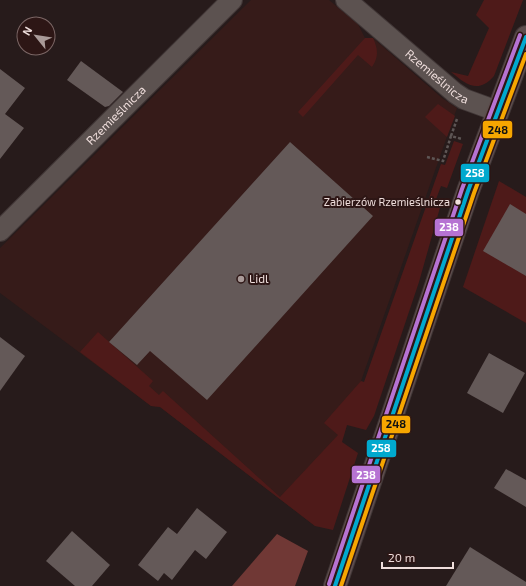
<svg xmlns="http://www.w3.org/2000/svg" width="526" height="586" font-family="'Exo 2',sans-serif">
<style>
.built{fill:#361b19}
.green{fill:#4e1a19}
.forest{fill:#703835}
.building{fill:#645958}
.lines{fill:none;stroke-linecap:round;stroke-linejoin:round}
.minor-casing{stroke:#403636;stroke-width:22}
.primary-casing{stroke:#403636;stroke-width:24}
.path{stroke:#5e5655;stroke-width:2.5;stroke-dasharray:3 2;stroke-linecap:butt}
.minor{stroke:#5c5250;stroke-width:20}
.primary{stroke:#5d4d4d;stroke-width:22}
.bus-1-casing{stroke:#2d1615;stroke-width:7}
.bus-2-casing{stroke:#2d1615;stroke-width:7}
.bus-3-casing{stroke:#2d1615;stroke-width:7}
.bus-1{stroke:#00a9ce;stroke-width:4}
.bus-2{stroke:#f7a600;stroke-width:4}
.bus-3{stroke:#b673d3;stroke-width:4}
.bus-dot{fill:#efdedc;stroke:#2d1615;stroke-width:1.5}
.poi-dot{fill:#a99a98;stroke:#2d1615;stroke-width:1.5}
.labels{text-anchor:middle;stroke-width:4;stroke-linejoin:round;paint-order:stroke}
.bus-label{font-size:11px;fill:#efdedc;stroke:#2d1615;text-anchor:end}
.street-label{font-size:12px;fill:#efdedc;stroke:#2d1615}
.poi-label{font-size:12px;fill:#efdedc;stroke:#2d1615;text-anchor:start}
.line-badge{stroke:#2d1615;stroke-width:1.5}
.badge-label{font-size:11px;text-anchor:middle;font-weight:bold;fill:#fff}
.pale-badge-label{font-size:11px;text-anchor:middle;font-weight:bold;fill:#111}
</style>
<rect width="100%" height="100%" fill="#271b1b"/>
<polygon class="built" points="251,0 329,0 358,24 365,38 373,38 442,98 457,108 361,381 315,526 160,407 151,406 0,293 0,248"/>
<g class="green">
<path d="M 484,0 L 523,0 L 494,76 C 478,94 467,85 451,72 L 468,76 L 489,28 L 476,15 Z"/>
<path d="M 365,38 L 373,38 C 378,49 379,57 372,67 L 358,55 L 303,117 L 298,112 Z"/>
<polygon points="438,104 455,116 447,137 425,117"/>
<polygon points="454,141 463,144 447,188 441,186 435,202 441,204 419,282 374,416 366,430 347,425 342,442 358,453 333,530 315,526 160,407 151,406 80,352 98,332 153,381 149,386 159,395 163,391 280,497 338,435 324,423 361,381 364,382 441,164 445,165"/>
<polygon points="499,181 526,197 526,323 463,287"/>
</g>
<polygon class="forest" points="277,534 308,551 295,586 232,586"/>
<g class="building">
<polygon points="81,61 123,92 109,106 105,107 67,80"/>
<polygon points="0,69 25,88 5,114 24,128 0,159"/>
<polygon points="290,142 373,216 207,400 150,351 137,365 109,342"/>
<polygon points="510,204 526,214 526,276 483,251"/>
<polygon points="0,337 25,356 0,391"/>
<polygon points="489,353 525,373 503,413 467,393"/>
<polygon points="506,469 526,480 526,507 494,488"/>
<polygon points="197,508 227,532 206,559 195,550 172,580 164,573 158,581 138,565 168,527 177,534"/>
<polygon points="72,531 110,565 92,586 75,586 46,561"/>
<polygon points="470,547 526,582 526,586 446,586"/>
</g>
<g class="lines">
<defs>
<g id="minor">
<path id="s1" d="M 346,0 L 455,93 L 464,99 L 497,111"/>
<path id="s2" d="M 0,231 L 232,0"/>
</g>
<polyline id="primary" points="335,586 468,191 526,37"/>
</defs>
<use href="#minor" class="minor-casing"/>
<use href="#primary" class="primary-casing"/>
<g class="path">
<polyline points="451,136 457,119"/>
<polyline points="427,157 443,161 451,136 462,139"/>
</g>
<use href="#minor" class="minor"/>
<use href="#primary" class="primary"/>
<defs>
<polyline id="bus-1" points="335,586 468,191 526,37"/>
<polyline id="bus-2" points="341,586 474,193 526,54"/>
<polyline id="bus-3" points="329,584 462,189 520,35"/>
</defs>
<use href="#bus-1" class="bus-1-casing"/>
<use href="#bus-2" class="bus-2-casing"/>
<use href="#bus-3" class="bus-3-casing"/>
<use href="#bus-1" class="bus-1"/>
<use href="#bus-2" class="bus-2"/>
<use href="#bus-3" class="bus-3"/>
</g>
<circle class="bus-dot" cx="458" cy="202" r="3.5"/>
<circle class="poi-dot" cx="241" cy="279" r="4"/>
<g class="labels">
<g class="bus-label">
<text x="450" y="206">Zabierzów Rzemieślnicza</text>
</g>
<g class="street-label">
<text dy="4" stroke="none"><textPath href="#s1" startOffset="119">Rzemieślnicza</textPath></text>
<text dy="4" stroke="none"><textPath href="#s2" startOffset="164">Rzemieślnicza</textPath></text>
</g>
<g class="poi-label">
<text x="249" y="283">Lidl</text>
</g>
</g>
<g class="line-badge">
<rect x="482" y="120" width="31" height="19" rx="4" fill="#f7a600"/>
<rect x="460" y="163" width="30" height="20" rx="4" fill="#00a9ce"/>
<rect x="434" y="218" width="30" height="19" rx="4" fill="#b673d3"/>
<rect x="381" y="415" width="30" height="19" rx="4" fill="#f7a600"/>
<rect x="366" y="439" width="31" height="19" rx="4" fill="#00a9ce"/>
<rect x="351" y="465" width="30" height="19" rx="4" fill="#b673d3"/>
</g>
<g class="badge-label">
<text x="475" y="177">258</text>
<text x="449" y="231">238</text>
<text x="381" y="452">258</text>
<text x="366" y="479">238</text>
</g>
<g class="pale-badge-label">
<text x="498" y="134">248</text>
<text x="396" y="428">248</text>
</g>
<g transform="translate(36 36) rotate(300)"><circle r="19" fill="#2d1615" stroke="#7b6665"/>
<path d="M0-3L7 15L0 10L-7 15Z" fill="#a99a98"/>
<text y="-6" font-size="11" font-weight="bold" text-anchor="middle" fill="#efdedc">N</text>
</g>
<path d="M382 562v6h71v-6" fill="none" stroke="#efdedc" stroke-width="2"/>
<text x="388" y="562" font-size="12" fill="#efdedc" stroke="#2d1615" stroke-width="3" paint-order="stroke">20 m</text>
</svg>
